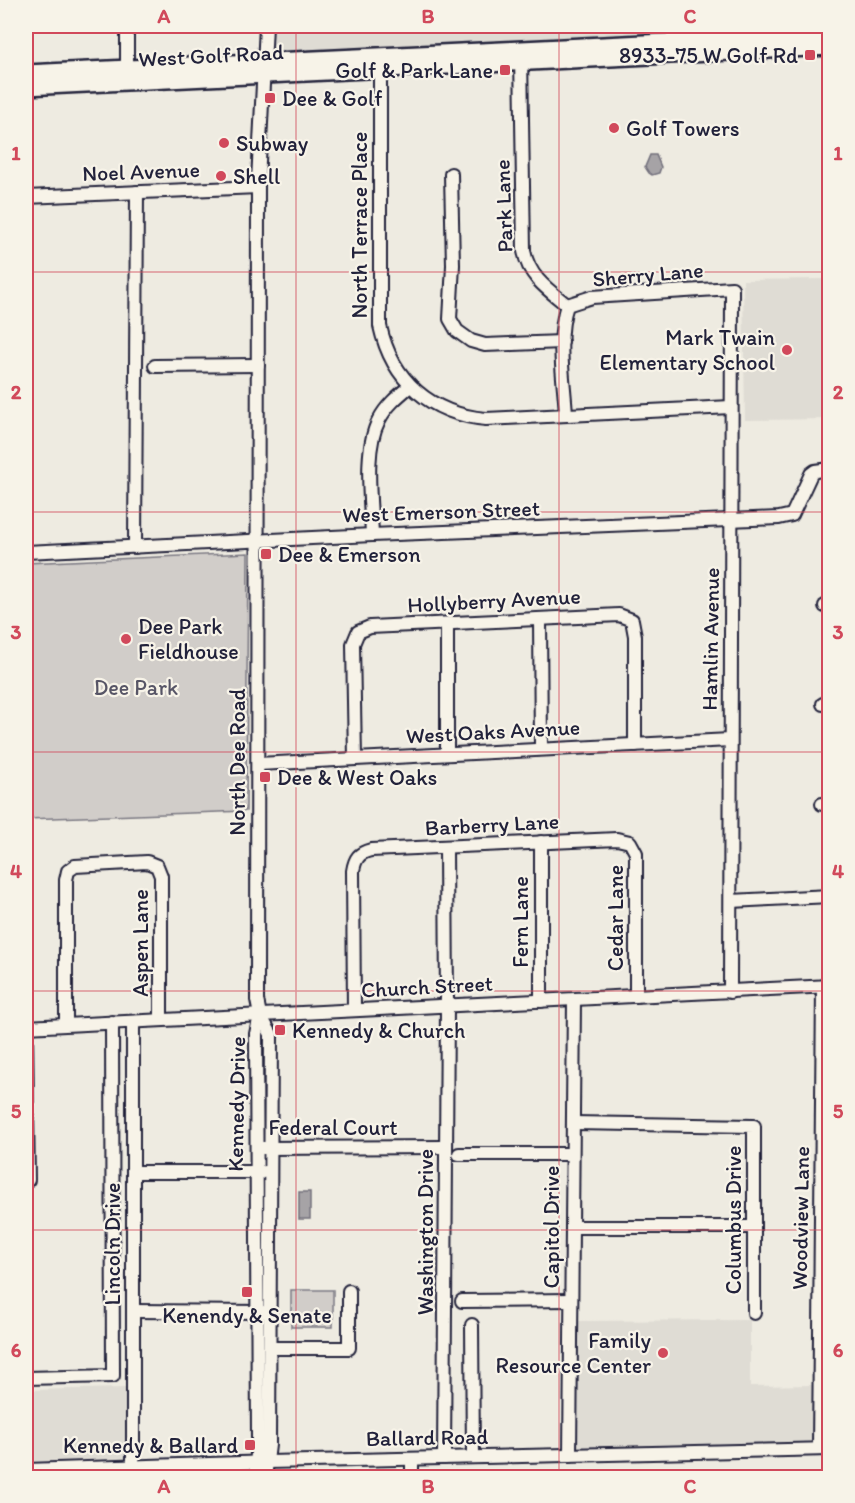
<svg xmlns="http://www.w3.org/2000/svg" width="855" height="1503" font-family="Itim,sans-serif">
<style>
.built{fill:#dfdcd4}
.green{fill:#d1cdc9;stroke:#7a7882;stroke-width:1.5}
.water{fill:#a6a3a6;stroke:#716f7b;stroke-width:1.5}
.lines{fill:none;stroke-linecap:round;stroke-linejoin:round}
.minor-casing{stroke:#22223b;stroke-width:16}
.major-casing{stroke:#22223b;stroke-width:20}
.minor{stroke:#f7f3e8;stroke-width:12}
.major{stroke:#f7f3e8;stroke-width:15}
.grid{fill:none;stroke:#d1495b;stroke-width:1.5;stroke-opacity:0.55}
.poi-dot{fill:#d1495b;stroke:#f7f3e8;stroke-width:2}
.labels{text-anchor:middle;stroke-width:4.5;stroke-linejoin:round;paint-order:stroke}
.street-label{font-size:22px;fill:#22223b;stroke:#f7f3e8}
.poi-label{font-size:22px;fill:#22223b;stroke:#f7f3e8;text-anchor:start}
.park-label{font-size:22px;fill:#575566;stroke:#f7f3e8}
.neatline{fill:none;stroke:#d1495b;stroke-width:2}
.grid-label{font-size:20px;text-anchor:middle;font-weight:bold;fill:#d1495b}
</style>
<rect width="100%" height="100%" fill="#eeebe1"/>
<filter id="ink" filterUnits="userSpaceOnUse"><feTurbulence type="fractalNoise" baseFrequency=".0167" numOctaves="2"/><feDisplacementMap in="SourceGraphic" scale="12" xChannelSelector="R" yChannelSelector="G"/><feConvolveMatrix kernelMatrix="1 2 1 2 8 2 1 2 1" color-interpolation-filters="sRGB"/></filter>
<g filter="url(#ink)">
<g class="built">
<polygon points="272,26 781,26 783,29 279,55 273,48"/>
<polygon points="829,279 829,419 745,420 743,280"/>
<polygon points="750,1320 750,1386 813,1385 813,1446 577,1448 577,1321"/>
<polygon points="126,1388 128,1462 26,1464 26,1390"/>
</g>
<g class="green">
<polygon points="248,553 246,811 26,819 26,563"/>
<rect x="291" y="1290" width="42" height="37"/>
</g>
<g class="water">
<polygon points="650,155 656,155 661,167 659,173 652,175 649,173 645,167"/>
<rect x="299" y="1192" width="11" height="27"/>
</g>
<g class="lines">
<defs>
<g id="minor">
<polyline points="127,26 127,68"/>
<path d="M 521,54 L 524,251 C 529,277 547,289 567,305"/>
<path d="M 380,60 L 380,326 C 392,381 431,414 486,419 L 731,407"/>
<polyline points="451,174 453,265 450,319 457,331 471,341 485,345 562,342"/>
<polyline points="26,197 258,187"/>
<polyline points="567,305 592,297 732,288 730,992"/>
<polyline points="155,366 258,365"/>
<path d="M 566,414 C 564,379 556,338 567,305"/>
<path d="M 372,535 C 371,502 363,450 379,420 C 386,406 398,396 410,386"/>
<polyline points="135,547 137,192"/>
<polyline points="26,552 372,535 779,518 792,515 811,474 815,471 830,469"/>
<polyline points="825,606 830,606"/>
<polyline points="540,619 541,749"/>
<polyline points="823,704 830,704"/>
<polyline points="447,754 447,624"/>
<polyline points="355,759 353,644 358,632 370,627 619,615 632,620 635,636 635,745"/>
<polyline points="258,764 730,740"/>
<polyline points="822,804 830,804"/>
<polyline points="541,842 541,1001"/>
<polyline points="731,901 830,896"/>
<path d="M 354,1010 L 353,871 C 355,858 359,853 371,850 L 617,839 L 630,842 L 636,853 L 636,996"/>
<polyline points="133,1022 133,1466"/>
<polyline points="66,1024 66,880 68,871 75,866 147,862 157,866 161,876 161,1020"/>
<polyline points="26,1027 830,986"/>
<polyline points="573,1123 754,1126 754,1313"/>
<polyline points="262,1148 446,1147"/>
<polyline points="459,1154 572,1154"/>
<polyline points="133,1172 263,1172"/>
<polyline points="26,1180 28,1180 26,1027"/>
<polyline points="572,1227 754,1227"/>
<polyline points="462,1301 571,1300"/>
<polyline points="133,1311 263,1312"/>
<polyline points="472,1325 473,1457"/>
<polyline points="271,1348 349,1348 349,1291"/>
<polyline points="26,1378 113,1376 112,1022"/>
<polyline points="819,1449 823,986"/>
<polyline points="570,1455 574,1000"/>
<polyline points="444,1458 447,1006 446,847"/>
<polyline points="26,1470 268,1462 830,1449"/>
<polyline points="255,1478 258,1441 256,1034 260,1015"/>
<polyline points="265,1478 269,1445 271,1034 260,1015 257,1000 258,181 266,26"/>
<polyline points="412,1478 412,1459"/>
</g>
<g id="major">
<polyline points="26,73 830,34"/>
<polyline points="26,87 830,47"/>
</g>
</defs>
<use href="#minor" class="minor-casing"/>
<use href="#major" class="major-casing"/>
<use href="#minor" class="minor"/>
<use href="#major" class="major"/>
</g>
</g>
<path class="grid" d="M 296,26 L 296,1478M 559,26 L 559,1478M 26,272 L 830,272M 26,512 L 830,512M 26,752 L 830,752M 26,991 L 830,991M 26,1230 L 830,1230"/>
<g class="poi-dot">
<rect x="804" y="49" width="12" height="12" rx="3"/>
<rect x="499" y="64" width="12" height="12" rx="3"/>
<rect x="264" y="92" width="12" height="12" rx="3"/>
<circle cx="614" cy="128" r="6"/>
<circle cx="224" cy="143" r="6"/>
<circle cx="221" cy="176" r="6"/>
<circle cx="787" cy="350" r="6"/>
<rect x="260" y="548" width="12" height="12" rx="3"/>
<circle cx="126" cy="639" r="6"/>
<rect x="259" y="771" width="12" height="12" rx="3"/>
<rect x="274" y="1024" width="12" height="12" rx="3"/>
<rect x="241" y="1286" width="12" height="12" rx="3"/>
<circle cx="663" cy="1353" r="6"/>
<rect x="244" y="1439" width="12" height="12" rx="3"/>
</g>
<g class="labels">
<g class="street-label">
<text transform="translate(211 55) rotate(-3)" y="8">West Golf Road</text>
<text transform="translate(141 171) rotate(-2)" y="8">Noel Avenue</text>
<text transform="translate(503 206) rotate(-92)" y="8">Park Lane</text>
<text transform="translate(359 225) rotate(-90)" y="8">North Terrace Place</text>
<text transform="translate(648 274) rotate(-5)" y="8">Sherry Lane</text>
<text transform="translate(441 511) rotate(-2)" y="8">West Emerson Street</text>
<text transform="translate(494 600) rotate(-3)" y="8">Hollyberry Avenue</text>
<text transform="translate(710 639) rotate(-89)" y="8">Hamlin Avenue</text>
<text transform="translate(493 731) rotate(-3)" y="8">West Oaks Avenue</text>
<text transform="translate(237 762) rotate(-90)" y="8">North Dee Road</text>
<text transform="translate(492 824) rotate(-3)" y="8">Barberry Lane</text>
<text transform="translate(615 918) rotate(-90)" y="8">Cedar Lane</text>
<text transform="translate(520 922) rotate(-90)" y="8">Fern Lane</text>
<text transform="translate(140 943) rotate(-90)" y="8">Aspen Lane</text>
<text transform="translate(427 986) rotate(-3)" y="8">Church Street</text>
<text transform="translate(236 1104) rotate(-89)" y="8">Kennedy Drive</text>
<text x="333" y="1135">Federal Court</text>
<text transform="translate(800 1218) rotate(-89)" y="8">Woodview Lane</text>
<text transform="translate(733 1220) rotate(-90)" y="8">Columbus Drive</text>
<text transform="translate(551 1227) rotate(-90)" y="8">Capitol Drive</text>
<text transform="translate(425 1232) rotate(-90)" y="8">Washington Drive</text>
<text transform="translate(112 1244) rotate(-90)" y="8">Lincoln Drive</text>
<text transform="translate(427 1437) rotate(-1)" y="8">Ballard Road</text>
</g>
<g class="poi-label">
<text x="798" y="63" text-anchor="end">8933-75 W Golf Rd</text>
<text x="493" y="78" text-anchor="end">Golf &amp; Park Lane</text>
<text x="282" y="106">Dee &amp; Golf</text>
<text x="626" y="136">Golf Towers</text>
<text x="236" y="151">Subway</text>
<text x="233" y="184">Shell</text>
<text x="775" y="345" text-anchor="end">Mark Twain<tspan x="775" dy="25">Elementary School</tspan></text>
<text x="278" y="562">Dee &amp; Emerson</text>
<text x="138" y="634">Dee Park<tspan x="138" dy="25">Fieldhouse</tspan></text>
<text x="277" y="785">Dee &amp; West Oaks</text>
<text x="292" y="1038">Kennedy &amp; Church</text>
<text x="247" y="1323" text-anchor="middle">Kenendy &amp; Senate</text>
<text x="651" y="1348" text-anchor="end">Family<tspan x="651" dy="25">Resource Center</tspan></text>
<text x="238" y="1453" text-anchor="end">Kennedy &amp; Ballard</text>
</g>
<g class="park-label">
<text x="136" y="695">Dee Park</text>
</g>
</g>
<rect width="855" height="1503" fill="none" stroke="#f7f3e8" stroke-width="66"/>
<rect x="33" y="33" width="789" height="1437" class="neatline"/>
<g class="grid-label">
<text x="164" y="23">A</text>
<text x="428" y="23">B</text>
<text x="690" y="23">C</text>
<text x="16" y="160">1</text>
<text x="838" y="160">1</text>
<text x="16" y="399">2</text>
<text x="838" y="399">2</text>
<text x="16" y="639">3</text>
<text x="838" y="639">3</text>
<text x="16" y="878">4</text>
<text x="838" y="878">4</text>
<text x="16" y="1118">5</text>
<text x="838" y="1118">5</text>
<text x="16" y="1357">6</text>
<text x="838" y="1357">6</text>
<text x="164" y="1493">A</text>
<text x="428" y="1493">B</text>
<text x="690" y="1493">C</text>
</g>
</svg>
